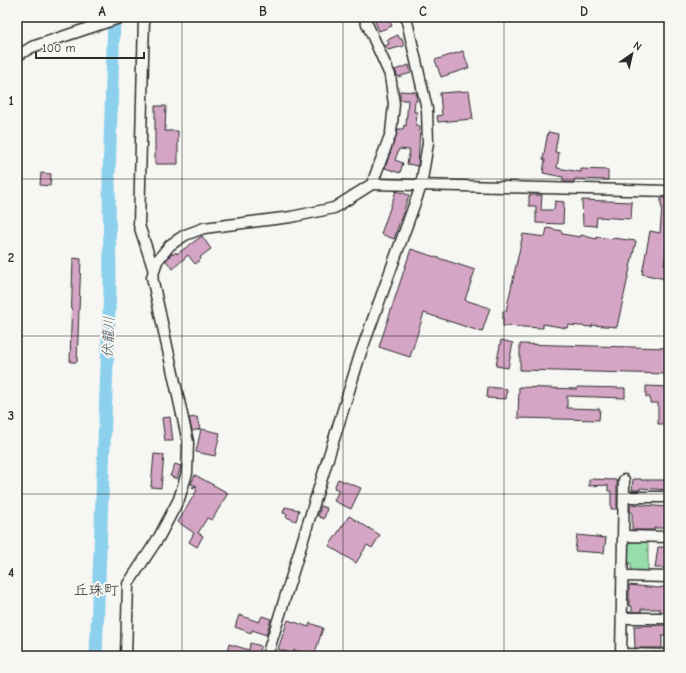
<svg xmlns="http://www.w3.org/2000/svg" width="686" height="673" font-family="'Comic Neue','Klee One',sans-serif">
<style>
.green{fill:#97ddab;stroke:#61846b}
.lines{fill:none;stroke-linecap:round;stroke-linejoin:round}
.river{stroke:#8cd0ed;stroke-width:13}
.building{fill:#d5a5c5;stroke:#2b2b2b}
.minor-casing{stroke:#2b2b2b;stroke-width:13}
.minor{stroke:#f6f6f2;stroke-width:10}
.grid{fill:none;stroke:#2b2b2b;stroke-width:1;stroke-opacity:0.55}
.labels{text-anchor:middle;stroke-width:4;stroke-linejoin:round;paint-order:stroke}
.water-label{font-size:14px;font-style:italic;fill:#43545c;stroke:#f6f6f2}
.quarter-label{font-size:15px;fill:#2b2b2b;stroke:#f6f6f2}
.neatline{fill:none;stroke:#2b2b2b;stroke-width:1.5}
.grid-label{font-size:13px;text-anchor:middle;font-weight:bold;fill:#2b2b2b}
</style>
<rect width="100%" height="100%" fill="#f6f6f2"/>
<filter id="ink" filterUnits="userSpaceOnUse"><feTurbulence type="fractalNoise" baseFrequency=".025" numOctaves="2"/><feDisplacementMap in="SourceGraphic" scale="8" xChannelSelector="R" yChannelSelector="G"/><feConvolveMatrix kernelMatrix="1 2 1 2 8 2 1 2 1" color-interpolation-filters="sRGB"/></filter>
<g filter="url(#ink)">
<polygon class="green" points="629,542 648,542 648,573 631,573 631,563 627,563 626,546"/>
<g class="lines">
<polyline class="river" points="96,656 110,286 109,176 114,17"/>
</g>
<g class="building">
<polygon points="379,17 388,17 392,26 379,31 374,19"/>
<polygon points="398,35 400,39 402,39 404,46 388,50 385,46 389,44 387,40"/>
<polygon points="463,51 469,68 441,77 435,60"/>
<polygon points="409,65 411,73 398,77 395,70"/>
<polygon points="400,91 416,92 417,101 415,101 414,112 417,112 416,126 420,126 418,166 407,164 410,150 399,149 395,160 403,163 400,173 385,168 398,129 403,129 404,125 406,126 408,100 400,100"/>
<polygon points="469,91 473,119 438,122 437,116 442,115 440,93"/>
<polygon points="155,106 166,106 165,131 178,131 178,164 155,164"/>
<polygon points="548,132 558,134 555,152 559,153 557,168 581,172 581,169 608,170 608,180 575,179 574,182 563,182 563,177 543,173 545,160 543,159"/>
<polygon points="41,173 51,174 50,186 40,185"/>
<polygon points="396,191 409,195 394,239 381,234"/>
<polygon points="529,195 542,195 541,210 554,210 555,201 564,202 563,224 536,223 536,206 529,206"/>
<polygon points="661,198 669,198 669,232 664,264 667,265 665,279 642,274 650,231 660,233 662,206 661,206"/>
<polygon points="582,200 632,202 631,219 597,217 596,226 583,225"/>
<polygon points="547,228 562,231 562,234 580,237 581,235 596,239 597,237 613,239 613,238 636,241 617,327 592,325 592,327 568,325 567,328 543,324 543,328 503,326 503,311 506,311 523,234 545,237"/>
<polygon points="202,236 211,249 200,257 201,259 195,264 188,255 173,269 166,261 172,253 173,255 176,252 177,254"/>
<polygon points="411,249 475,270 465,300 490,308 482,332 424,313 410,357 379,347"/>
<polygon points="73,258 81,259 77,362 70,362"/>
<polygon points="501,340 513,343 508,368 496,366"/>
<polygon points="520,344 669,348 669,374 520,370"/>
<polygon points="646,386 669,387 669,424 658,424 658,403 650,403 650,397 646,397"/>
<polygon points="488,387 507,389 506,399 487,398"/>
<polygon points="519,387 577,389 577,387 625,388 625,398 567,396 567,408 600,409 599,420 518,418"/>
<polygon points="170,417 173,441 165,441 162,418"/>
<polygon points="197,417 200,429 192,431 189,418"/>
<polygon points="201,429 220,433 215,456 196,452"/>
<polygon points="154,454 164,455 161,488 151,487"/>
<polygon points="175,464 181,466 177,479 170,476"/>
<polygon points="195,475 228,493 212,520 207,518 198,533 203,536 197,547 189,542 194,533 178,522 197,490 192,487 197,486 191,484"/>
<polygon points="338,479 361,488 351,509 334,501 339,490 334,488"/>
<polygon points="589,479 617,480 617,509 611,509 611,491 608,491 608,485 589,486"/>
<polygon points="633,479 641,479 641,480 669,480 669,490 640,488 640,490 632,490"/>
<polygon points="630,504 668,507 668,528 654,528 654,530 632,530 632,512 630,512"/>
<polygon points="321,506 327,508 324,519 318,516"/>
<polygon points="285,507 299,510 296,521 286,517 287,514 283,513"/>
<polygon points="349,516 380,535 372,548 367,545 356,563 329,546"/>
<polygon points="577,535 606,538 604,553 575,551"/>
<polygon points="658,547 668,547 668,568 655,568"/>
<polygon points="629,585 658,588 668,586 666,612 660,612 660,609 641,609 641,612 632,612 632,606 629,606"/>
<polygon points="239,615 259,622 262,616 271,619 266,635 252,630 251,633 235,627"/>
<polygon points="288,620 309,627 310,623 323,628 314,656 294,650 293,654 278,649"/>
<polygon points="669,625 669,636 662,636 662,648 635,648 634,626"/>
<polygon points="250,643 261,646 258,653 261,656 226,656 229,644 249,650"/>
</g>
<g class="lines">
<defs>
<g id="minor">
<polyline points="144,17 139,225 154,271"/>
<polyline points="364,17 390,75 394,104 391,133 372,184 669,191"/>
<polyline points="17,56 32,47 122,17"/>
<polyline points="625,497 669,497"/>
<polyline points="624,536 669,537"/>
<polyline points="623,576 669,577"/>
<polyline points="622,618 669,618"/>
<polyline points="621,654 669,655"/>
<polyline points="126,656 128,584 159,537 179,499 187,473 188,442 152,277 157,261 170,245 185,235 204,228 291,217 334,208 372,184"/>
<polyline points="267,656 360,355 421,186 428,143 427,109 406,17"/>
<polyline points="621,656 624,480"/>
</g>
</defs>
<use href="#minor" class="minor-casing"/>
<use href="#minor" class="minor"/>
</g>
</g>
<path class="grid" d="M 182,17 L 182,656M 343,17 L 343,656M 504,17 L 504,656M 17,179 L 669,179M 17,336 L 669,336M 17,494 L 669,494"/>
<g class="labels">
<g class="water-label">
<text transform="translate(108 337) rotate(-88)" y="5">伏籠川</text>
</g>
<g class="quarter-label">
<text x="96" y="595">丘珠町</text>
</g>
</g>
<rect width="686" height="673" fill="none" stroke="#f6f6f2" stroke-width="44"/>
<g transform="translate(632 54) rotate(34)" stroke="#f6f6f2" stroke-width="3" paint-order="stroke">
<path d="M0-3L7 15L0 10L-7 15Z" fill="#2b2b2b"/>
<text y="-6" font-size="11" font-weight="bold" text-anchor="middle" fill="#2b2b2b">N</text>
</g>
<path d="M36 52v6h108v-6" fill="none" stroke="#2b2b2b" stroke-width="2"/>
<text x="42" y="52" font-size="12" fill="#2b2b2b" stroke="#f6f6f2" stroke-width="3" paint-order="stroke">100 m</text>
<rect x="22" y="22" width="642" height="629" class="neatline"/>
<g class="grid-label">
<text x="102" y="16">A</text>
<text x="263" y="16">B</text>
<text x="423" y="16">C</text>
<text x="584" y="16">D</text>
<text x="11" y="105">1</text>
<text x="11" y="262">2</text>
<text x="11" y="420">3</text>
<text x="11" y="577">4</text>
</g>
</svg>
